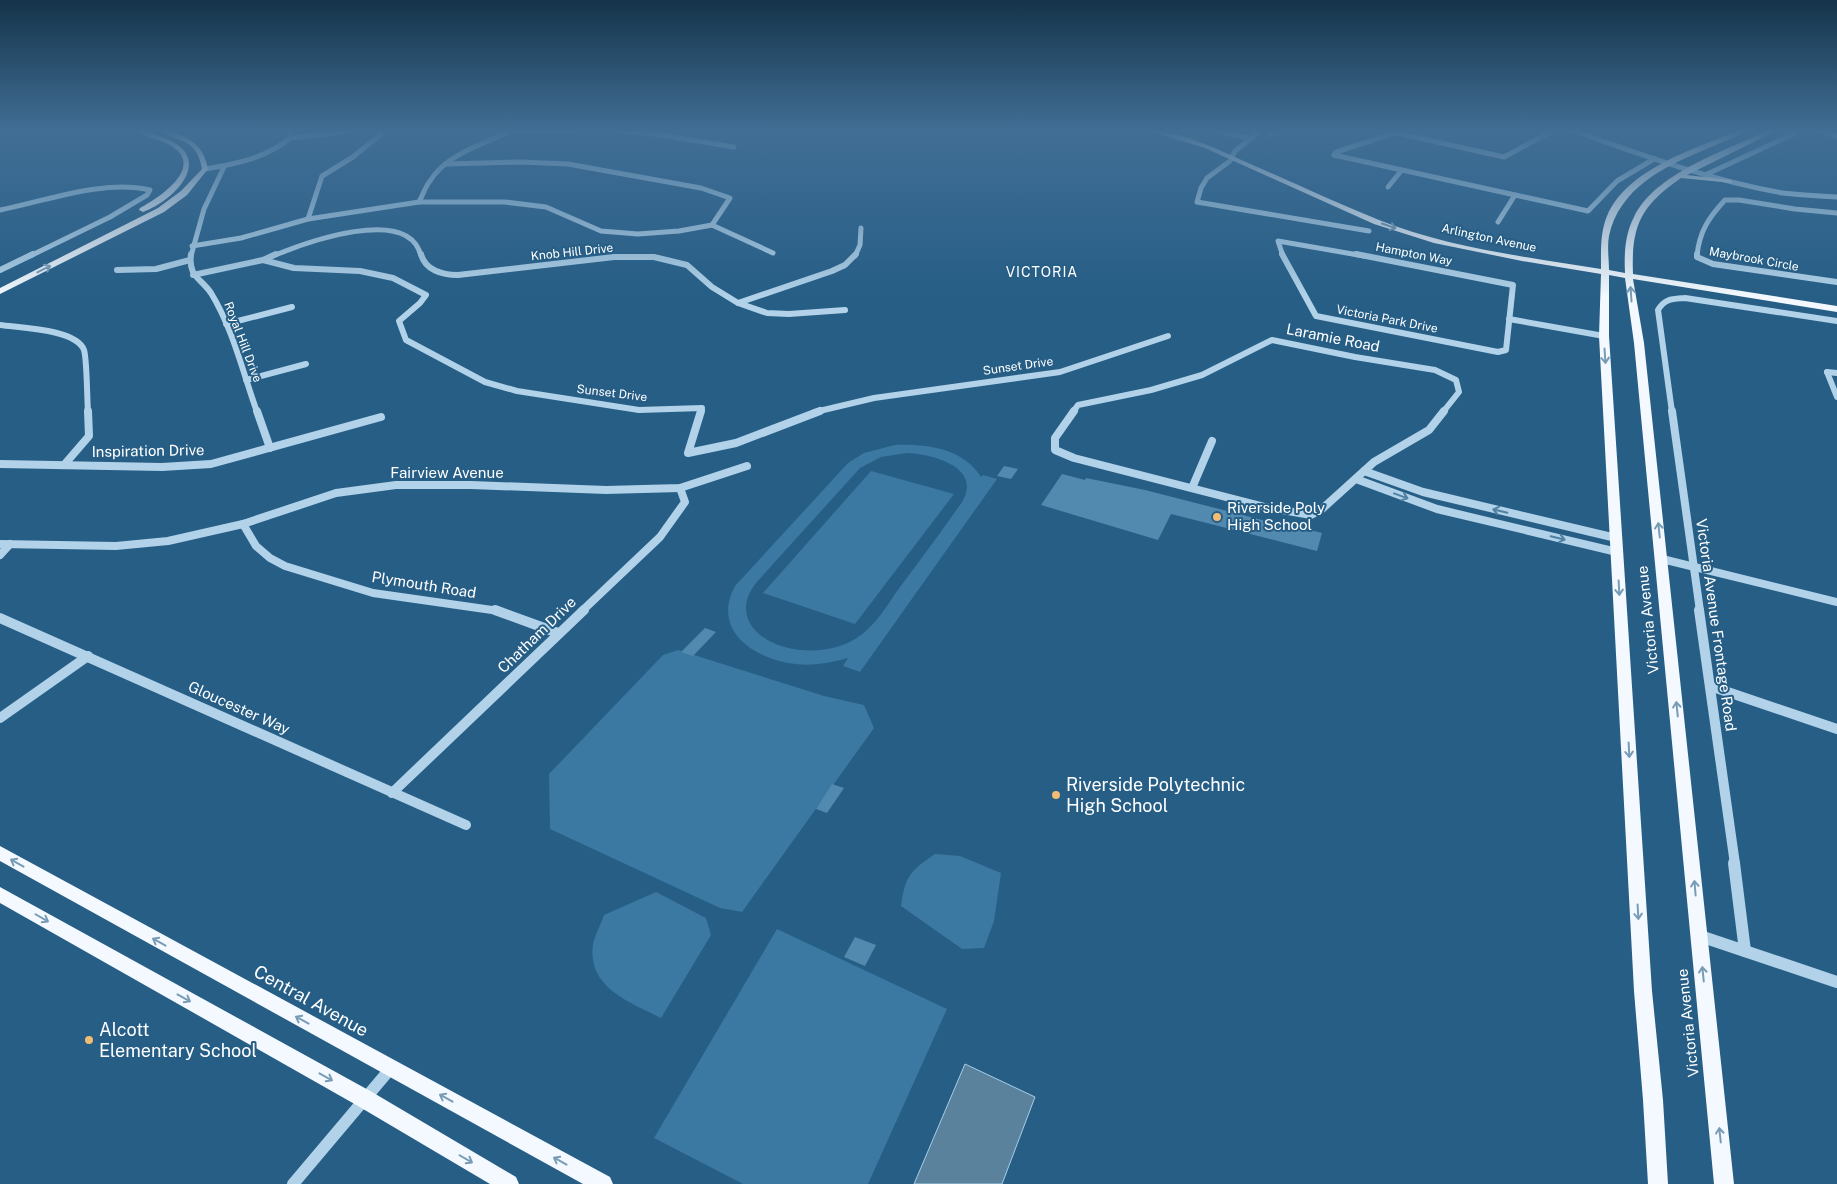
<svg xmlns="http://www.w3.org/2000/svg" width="1837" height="1184" font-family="'Public Sans',sans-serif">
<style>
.green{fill:#3b78a2;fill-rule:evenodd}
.water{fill:#5b829c;stroke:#a5cee9}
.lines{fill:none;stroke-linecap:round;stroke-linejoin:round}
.stream{stroke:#a5cee9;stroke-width:2.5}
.building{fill:#5289af}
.minor-far4{stroke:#b1d2e8;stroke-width:5}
.minor-far3{stroke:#b1d2e8;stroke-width:6}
.minor-far2{stroke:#b1d2e8;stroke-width:8}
.minor-far1{stroke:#b1d2e8;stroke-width:10}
.minor{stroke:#b1d2e8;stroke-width:12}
.major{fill:#f3f9fe;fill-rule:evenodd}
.oneway{stroke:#789cb6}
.oneway2{stroke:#5081a3}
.poi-dot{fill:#f1bc76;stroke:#265e86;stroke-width:2}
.labels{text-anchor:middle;stroke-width:4;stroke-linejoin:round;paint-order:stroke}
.far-street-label{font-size:12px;fill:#fff;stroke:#265e86}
.far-neighbourhood-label{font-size:14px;letter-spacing:1px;fill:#fff;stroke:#265e86}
.street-label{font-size:15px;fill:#fff;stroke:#265e86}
.poi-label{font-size:15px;fill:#fff;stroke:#265e86;text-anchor:start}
.near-poi-label{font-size:18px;fill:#fff;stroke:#265e86;text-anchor:start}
.near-street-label{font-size:18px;fill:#fff;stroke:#265e86}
</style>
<rect width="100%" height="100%" fill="#265e86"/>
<g class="green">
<path d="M 895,445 C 926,444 963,448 981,477 L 983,475 L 997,479 L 860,672 L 843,666 L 848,658 C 830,663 813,666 795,664 C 754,659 711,631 735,586 L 848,463 L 864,453 ZM 907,453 C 932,454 983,467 962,502 C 941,532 919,562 897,591 C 887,606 876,624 861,635 C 844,648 821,652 800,650 C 764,647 728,619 756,583 L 860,468 L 881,457 Z"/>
<polygon points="871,471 954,494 855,624 763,593"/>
<polygon points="678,650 824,696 864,705 874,728 742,912 720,908 550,829 549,774 663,655"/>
<path d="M 935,854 L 960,856 L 1001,873 L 994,921 L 984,948 L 962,949 L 901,906 C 905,876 910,871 935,854 Z"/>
<path d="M 656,892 L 706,918 L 711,935 L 661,1018 C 630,1002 587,988 593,944 C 595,935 601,924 604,915 Z"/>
<polygon points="777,929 947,1009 868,1184 743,1184 654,1138"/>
</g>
<polygon class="water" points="965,1064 1035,1097 1002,1184 914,1184"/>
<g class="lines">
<polyline class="stream" points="1269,136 1281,131"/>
</g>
<g class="building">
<polygon points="1004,466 1018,469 1011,479 997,476"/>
<polygon points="1062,474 1085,480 1086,478 1145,490 1309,532 1310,530 1322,533 1317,551 1171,514 1158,540 1041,505"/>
<polygon points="705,628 716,632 693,656 681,652"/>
<polygon points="832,784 844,788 827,813 816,809"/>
<polygon points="855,937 876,945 865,966 844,957"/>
</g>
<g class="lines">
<g class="minor-far4">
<polyline points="502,131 570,131"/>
<polyline points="617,131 655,134 734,147"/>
<polyline points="1216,131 1250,138"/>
<polyline points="1260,131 1235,151 1230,161 1207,178 1201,188 1197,202 1369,231"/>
<path d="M 1574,131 C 1642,155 1712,181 1783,193 C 1801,195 1819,196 1837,197"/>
<polyline points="1823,131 1837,137"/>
<polyline points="1397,133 1504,157 1552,131"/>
<polyline points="290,138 352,131"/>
<polyline points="1334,155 1588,211 1617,181 1654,159"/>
<polyline points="1334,155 1336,152 1401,131"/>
<polyline points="445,164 521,162 568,164 701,188 730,198 712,225"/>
<path d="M 205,169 C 236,164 266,158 290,138 L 290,134 L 287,131"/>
<polyline points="1705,175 1800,131"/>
<polyline points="1388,187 1401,171"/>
<path d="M 419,202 C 423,195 425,187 430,181 C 446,155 480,145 507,133"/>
<path d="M 0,210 C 45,201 105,179 150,190 L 147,195 L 110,217 L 30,256"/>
<polyline points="308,219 322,176 353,157 381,134 379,131"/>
<polyline points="1498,222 1515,195"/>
<polyline points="192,246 241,238 308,219 419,202 505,202 546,207 601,231 638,234 679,231 712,225 773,253"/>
<polyline points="191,256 204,209 224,167"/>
<path d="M 273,256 C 304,243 409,204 421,256"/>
<polyline points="855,256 860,245 861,228"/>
<polyline points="1283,256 1278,241 1364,256"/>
<path d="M 1697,256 C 1699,232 1709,217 1725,200 L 1739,200 L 1795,209 L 1837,213"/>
</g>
<g class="minor-far3">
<path d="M 191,254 C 188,277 201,278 211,293 C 233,329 243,373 257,412"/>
<path d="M 421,254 C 425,270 442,275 458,275 L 614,257 L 654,257 L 687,265 L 712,287 L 738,303 L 832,271 L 845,265 L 856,254"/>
<polyline points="1282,254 1316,316 1498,352 1506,350 1513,285 1356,254"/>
<polyline points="1697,254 1697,257 1713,264 1837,282"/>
<polyline points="263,260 276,254"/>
<polyline points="0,270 33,254"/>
<polyline points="117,270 156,269 190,260"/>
<polyline points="193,275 263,260 294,268 360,271 393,278 426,295 420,303 399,321 406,340 485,382 517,391 639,410 702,408 701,412"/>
<polyline points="738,303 767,313 789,314 845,310"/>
<polyline points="1509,319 1604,336"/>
<polyline points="226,324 292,307"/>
<path d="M 0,325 C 20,328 76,329 84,350 C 87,359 87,399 88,412"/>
<polyline points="1827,372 1837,397"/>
<polyline points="1827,372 1837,373"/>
<polyline points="246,380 306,364"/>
<polyline points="815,412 874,398 1060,372 1168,336"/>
<polyline points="1073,412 1078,405 1151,390 1202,375 1272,340 1355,357 1435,370 1456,380 1459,392 1443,412"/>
<path d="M 1672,412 L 1658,310 C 1665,298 1673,299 1685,298 L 1837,321"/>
</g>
<g class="minor-far2">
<polyline points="257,411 270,448"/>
<polyline points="701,411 688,453 736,443 820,411"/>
<polyline points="1074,411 1055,438 1055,450 1074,458 1265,507 1311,515 1322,509 1374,462 1429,430 1444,411"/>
<polyline points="1672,411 1700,611"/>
<polyline points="0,464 162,467 211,464 381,417"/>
<polyline points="64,465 89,436 88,411"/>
<polyline points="1364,471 1423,492 1616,538"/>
<polyline points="1356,479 1437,509 1617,552"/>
<polyline points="1192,488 1212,441"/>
<polyline points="243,524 256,546 270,558 285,566 373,593 499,611"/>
<polyline points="0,544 116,546 168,541 243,524 336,493 396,485 471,485 606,490 680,488 747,466"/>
<polyline points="0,555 10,544"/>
<polyline points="1662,559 1837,602"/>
<polyline points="582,611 660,537 685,502 680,488"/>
</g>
<g class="minor-far1">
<polyline points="495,610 558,633"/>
<polyline points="1699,610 1735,864"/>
<polyline points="0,618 466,825"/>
<polyline points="1710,686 1837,729"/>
<polyline points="0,718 88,656"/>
<polyline points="392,793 584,610"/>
</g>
<g class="minor">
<polyline points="1734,863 1745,951"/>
<polyline points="1700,936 1837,982"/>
<polyline points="293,1184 391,1068"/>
</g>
<g class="major">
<path d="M 137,131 C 147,131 155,134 164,138 C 216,157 176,200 143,212 L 139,210 L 140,208 C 159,198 204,168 173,147 C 162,140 148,138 137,131 Z"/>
<path d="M 159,131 C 184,131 204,144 208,169 L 187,195 L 164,212 L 0,294 L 0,288 L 158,208 L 181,191 L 202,169 C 197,139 181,143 159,131 Z"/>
<path d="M 1149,131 C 1182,131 1217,149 1246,162 C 1290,181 1334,202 1379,220 C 1449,248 1527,257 1601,269 C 1601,251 1600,233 1607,216 C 1627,169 1694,149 1737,131 L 1746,131 C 1733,139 1717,144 1704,150 C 1663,167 1619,189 1609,236 C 1607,247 1609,259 1609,270 L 1625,273 C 1624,254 1625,234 1634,217 C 1654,174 1726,150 1767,131 L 1776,131 L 1687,175 L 1730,180 L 1732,181 L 1732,183 L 1681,178 C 1641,206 1631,225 1633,274 L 1837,306 L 1837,312 L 1633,279 L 1644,343 L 1734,1184 L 1714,1184 L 1634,343 L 1625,278 L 1609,275 L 1609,336 L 1652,991 L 1663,1100 L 1668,1184 L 1648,1184 L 1643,1100 L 1634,991 L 1599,336 L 1601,274 L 1522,261 L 1434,243 L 1374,224 L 1205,148 Z"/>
<polygon points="0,846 610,1177 613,1184 583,1184 0,861"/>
<polygon points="0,887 372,1092 516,1177 519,1184 490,1184 358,1106 0,903"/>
</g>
</g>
<defs><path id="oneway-shaft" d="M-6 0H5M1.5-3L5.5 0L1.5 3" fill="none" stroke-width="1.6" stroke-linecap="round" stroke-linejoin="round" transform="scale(1.25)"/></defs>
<g class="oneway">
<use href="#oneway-shaft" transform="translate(1389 226) rotate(19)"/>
<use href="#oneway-shaft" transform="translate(44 269) rotate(-27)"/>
<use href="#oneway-shaft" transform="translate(1631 294) rotate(-94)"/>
<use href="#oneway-shaft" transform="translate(1605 356) rotate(86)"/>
<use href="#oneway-shaft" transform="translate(1659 530) rotate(-96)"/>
<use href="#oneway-shaft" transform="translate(1619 588) rotate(87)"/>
<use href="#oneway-shaft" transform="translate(1677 709) rotate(-96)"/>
<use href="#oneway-shaft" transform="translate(1629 750) rotate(87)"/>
<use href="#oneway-shaft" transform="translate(17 863) rotate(-151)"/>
<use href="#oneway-shaft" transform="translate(1695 888) rotate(-95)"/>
<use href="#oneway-shaft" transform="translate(1638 912) rotate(87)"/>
<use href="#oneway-shaft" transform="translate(42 918) rotate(30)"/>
<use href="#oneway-shaft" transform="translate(159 942) rotate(-151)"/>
<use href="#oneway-shaft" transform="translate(1703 974) rotate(-96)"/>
<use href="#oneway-shaft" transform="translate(184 998) rotate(29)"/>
<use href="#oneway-shaft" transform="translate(302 1020) rotate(-151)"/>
<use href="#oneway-shaft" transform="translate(326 1077) rotate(29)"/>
<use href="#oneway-shaft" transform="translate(446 1098) rotate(-151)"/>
<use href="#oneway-shaft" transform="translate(1720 1135) rotate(-96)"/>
<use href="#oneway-shaft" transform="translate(466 1159) rotate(30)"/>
<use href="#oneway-shaft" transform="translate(560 1161) rotate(-151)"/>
</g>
<g class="oneway2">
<use href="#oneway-shaft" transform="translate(1401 496) rotate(20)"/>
<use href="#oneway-shaft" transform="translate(1500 511) rotate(-167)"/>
<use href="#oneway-shaft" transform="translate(1558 538) rotate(13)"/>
</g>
<linearGradient id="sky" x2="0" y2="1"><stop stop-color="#15344a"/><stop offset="0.44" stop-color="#416e95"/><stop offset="1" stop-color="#416e95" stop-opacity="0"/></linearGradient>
<rect width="1837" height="297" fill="url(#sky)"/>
<g class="poi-dot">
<circle cx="1217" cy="517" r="5"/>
<circle cx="1056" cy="795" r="5"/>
<circle cx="89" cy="1040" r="5"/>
</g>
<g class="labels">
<g class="far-street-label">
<text transform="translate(1489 238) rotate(12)" y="4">Arlington Avenue</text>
<text transform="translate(572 252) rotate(-6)" y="4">Knob Hill Drive</text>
<text transform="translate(1414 254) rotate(11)" y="4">Hampton Way</text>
<text transform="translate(1754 259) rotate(10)" y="4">Maybrook Circle</text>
<text transform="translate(1387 319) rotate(11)" y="4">Victoria Park Drive</text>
<text transform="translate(243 342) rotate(69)" y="4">Royal Hill Drive</text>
<text transform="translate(1018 366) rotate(-8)" y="4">Sunset Drive</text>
<text transform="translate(612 393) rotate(7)" y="4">Sunset Drive</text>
</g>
<g class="far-neighbourhood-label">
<text x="1042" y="277">VICTORIA</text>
</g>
<g class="street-label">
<text transform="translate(1333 338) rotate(11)" y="5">Laramie Road</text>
<text transform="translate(148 451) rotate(-1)" y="5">Inspiration Drive</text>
<text x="447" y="478">Fairview Avenue</text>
<text transform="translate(424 585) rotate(9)" y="5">Plymouth Road</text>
<text transform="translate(1648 620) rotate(-96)" y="5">Victoria Avenue</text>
<text transform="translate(1716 625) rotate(82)" y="5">Victoria Avenue Frontage Road</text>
<text transform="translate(537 635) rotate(-44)" y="5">Chatham Drive</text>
<text transform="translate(239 708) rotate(24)" y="5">Gloucester Way</text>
<text transform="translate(1688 1023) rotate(-96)" y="5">Victoria Avenue</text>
</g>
<g class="poi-label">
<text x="1227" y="513">Riverside Poly<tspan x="1227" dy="17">High School</tspan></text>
</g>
<g class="near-poi-label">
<text x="1066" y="791">Riverside Polytechnic<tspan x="1066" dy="21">High School</tspan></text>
<text x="99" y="1036">Alcott<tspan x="99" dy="21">Elementary School</tspan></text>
</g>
<g class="near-street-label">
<text transform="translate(311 1001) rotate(29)" y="6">Central Avenue</text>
</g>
</g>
</svg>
